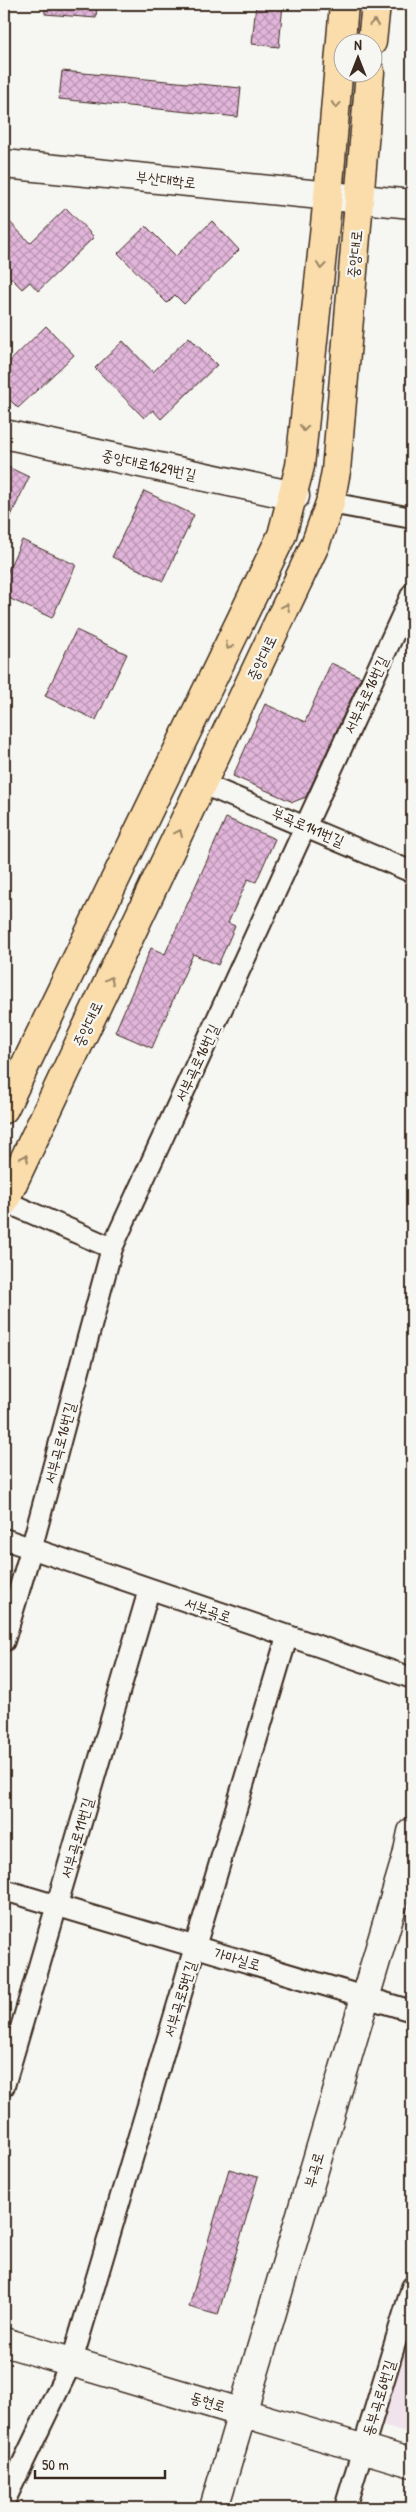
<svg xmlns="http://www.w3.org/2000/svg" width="416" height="2512" font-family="'Patrick Hand','Poor Story',sans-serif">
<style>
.built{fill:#f0e3eb}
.building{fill:url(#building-cross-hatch);stroke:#3b2a1e}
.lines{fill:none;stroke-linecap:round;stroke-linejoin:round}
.street-casing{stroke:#3b2a1e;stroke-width:24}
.secondary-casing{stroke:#3b2a1e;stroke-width:31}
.primary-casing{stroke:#3b2a1e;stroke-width:31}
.street{stroke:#f6f6f2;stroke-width:20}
.secondary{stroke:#f6f6f2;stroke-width:28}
.primary{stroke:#faddab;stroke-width:28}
.oneway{stroke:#9a8464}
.labels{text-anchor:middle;stroke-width:4.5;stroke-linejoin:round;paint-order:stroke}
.street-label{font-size:15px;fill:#3b2a1e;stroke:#f6f6f2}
</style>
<defs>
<pattern id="building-cross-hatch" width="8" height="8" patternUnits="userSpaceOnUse" patternTransform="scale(1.25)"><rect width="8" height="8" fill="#e2b6db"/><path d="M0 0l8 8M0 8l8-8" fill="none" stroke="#b894b1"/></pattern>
</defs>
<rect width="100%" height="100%" fill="#f6f6f2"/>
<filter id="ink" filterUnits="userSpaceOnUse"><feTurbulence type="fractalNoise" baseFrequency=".02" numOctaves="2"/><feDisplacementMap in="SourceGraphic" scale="10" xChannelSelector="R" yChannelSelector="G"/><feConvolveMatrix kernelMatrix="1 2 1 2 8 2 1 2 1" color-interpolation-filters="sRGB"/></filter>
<g filter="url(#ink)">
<polygon class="built" points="412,2321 412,2434 383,2425"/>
<g class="building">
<polygon points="45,4 97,4 96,18 45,14"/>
<polygon points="256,4 283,4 279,47 252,44"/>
<polygon points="62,71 241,88 238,117 59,99"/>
<polygon points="66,208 94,237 38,291 30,282 22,289 4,271 4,216 30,243"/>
<polygon points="212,221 239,250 184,304 175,295 167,303 118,253 146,226 176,256"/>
<polygon points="46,326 74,355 18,408 4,394 4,367"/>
<polygon points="189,337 217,365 161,419 153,410 144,418 95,368 123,341 153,372"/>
<polygon points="4,465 29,477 4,531"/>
<polygon points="144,491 194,515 163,581 112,557"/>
<polygon points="22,540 76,565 52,618 4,596 4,579"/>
<polygon points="76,630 127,654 96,720 45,696"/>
<polygon points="331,663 361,677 306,797 293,802 233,776 265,704 305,722"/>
<polygon points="226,818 275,839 256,882 248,879 228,923 235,926 218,965 193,954 152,1048 115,1032 151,948 165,954"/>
<polygon points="229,2169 258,2177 218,2315 189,2307"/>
</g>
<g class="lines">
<defs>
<g id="street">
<polyline points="330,503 412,518"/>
<polyline points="203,784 412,872"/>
<polyline points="4,1201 112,1248"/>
<polyline points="4,1539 412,1678"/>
<polyline points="4,1641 31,1550 112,1248 412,594"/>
<polyline points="4,1890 412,2011"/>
<polyline points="4,2086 149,1590"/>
<polyline points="4,2502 72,2361 287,1637"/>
<polyline points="345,2508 412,2287"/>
</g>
<g id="secondary">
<polyline points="4,164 412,204"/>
<polyline points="4,434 295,496"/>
<polyline points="4,2342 412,2463"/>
<polyline points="214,2508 407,1856 412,1832"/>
</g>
<g id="primary">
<polyline points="372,42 376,4"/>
<polyline points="4,1109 282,535 300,466 328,196 344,4"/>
<polyline points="4,1202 315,545 330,503 336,471 370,72"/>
</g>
</defs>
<use href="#street" class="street-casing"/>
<use href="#secondary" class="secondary-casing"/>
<use href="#primary" class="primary-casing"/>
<use href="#street" class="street"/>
<use href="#secondary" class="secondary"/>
<use href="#primary" class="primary"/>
</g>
<defs><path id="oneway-chevron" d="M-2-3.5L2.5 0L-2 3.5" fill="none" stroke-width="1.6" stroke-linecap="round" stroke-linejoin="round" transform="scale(1.25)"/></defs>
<g class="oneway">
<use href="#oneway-chevron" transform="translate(374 23) rotate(-85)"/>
<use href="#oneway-chevron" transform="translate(336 105) rotate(95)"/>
<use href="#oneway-chevron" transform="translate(321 266) rotate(96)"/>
<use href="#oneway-chevron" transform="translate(304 428) rotate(96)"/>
<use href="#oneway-chevron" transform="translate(286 607) rotate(-65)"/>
<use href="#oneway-chevron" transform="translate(229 646) rotate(116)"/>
<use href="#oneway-chevron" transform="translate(179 833) rotate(-65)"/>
<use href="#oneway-chevron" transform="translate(110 980) rotate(-65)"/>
<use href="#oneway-chevron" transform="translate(25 1158) rotate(-65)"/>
</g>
</g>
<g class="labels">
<g class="street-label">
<text transform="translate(166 180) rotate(6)" y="5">부산대학로</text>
<text transform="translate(355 254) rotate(-85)" y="5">중앙대로</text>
<text transform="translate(149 465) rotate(12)" y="5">중앙대로1629번길</text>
<text transform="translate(262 658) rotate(-65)" y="5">중앙대로</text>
<text transform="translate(366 695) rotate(-65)" y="5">서부곡로16번길</text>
<text transform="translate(308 827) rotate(23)" y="5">부곡로141번길</text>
<text transform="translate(88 1024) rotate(-65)" y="5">중앙대로</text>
<text transform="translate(197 1063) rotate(-65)" y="5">서부곡로16번길</text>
<text transform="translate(60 1443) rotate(-75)" y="5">서부곡로16번길</text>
<text transform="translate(208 1610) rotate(19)" y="5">서부곡로</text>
<text transform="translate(77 1838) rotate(-74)" y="5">서부곡로11번길</text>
<text transform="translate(237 1959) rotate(16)" y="5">가마실로</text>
<text transform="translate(180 1999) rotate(-73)" y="5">서부곡로5번길</text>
<text transform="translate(314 2170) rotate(-74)" y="5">부곡로</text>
<text transform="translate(379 2398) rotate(-73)" y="5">동부곡로6번길</text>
<text transform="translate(208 2402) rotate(17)" y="5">동현로</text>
</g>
</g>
<rect width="416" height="2512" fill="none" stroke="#f6f6f2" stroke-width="20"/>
<rect x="10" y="10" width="396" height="2492" fill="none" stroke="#3b2a1e" stroke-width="2" filter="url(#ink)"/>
<g transform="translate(358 58)"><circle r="24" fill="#f6f6f2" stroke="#aba49d"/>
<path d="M0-4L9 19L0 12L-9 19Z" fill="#3b2a1e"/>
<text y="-8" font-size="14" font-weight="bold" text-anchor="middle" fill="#3b2a1e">N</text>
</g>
<path d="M35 2470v8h130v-8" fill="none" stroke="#3b2a1e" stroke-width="2.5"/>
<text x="42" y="2470" font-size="15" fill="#3b2a1e" stroke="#f6f6f2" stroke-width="4" paint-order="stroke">50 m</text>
</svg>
